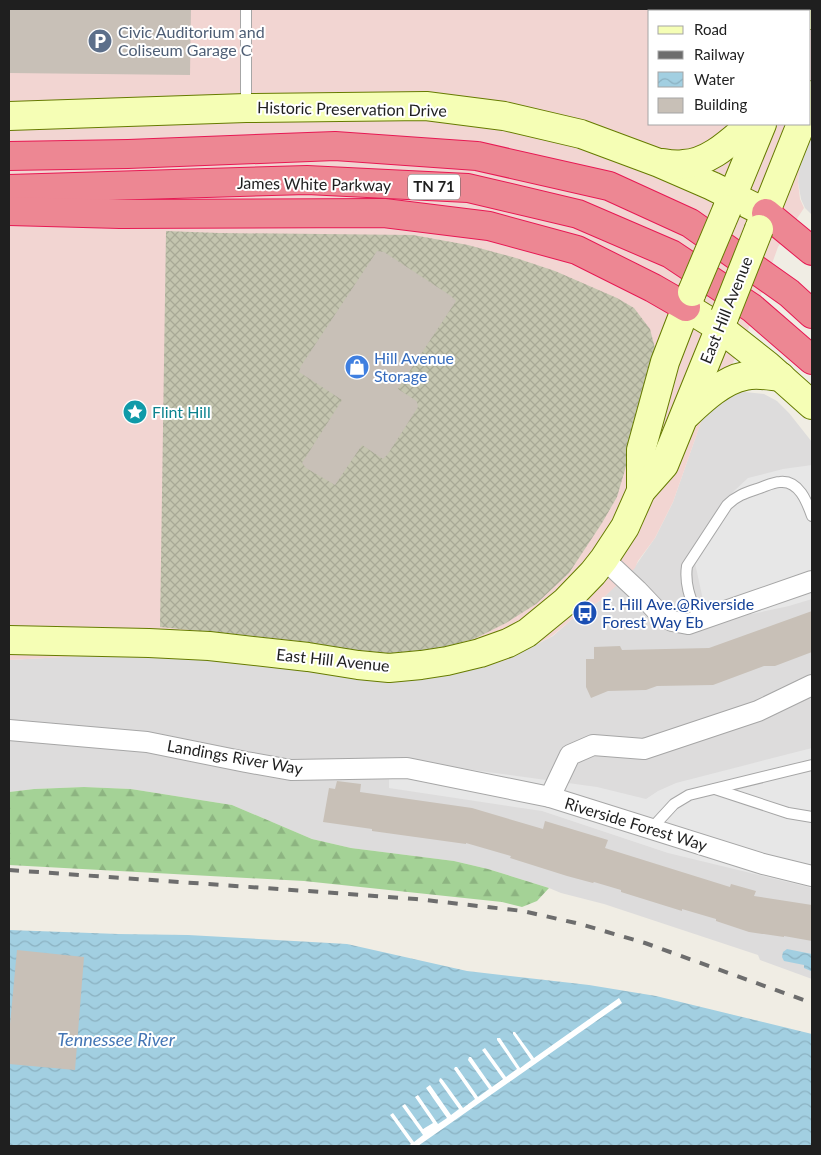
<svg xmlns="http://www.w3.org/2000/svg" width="821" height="1155" font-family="Lato,sans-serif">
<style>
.residential{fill:#dddcdc}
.commercial{fill:#f2d5d2;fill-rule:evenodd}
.construction{fill:url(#construction-cross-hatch)}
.forest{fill:url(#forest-firs)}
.parking{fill:#e7e7e7}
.water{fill:url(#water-waves)}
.pier{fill:#fff}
.building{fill:#c8c0b7}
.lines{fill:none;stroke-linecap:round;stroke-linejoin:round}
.lane-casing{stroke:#a6a6a6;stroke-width:12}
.street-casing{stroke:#a6a6a6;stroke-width:22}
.secondary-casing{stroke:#667b00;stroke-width:30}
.highway-casing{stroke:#e71953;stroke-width:30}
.lane{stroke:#fff;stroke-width:10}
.street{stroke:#fff;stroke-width:20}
.secondary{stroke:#f5feb5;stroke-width:28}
.highway{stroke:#ed8793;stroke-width:28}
.rail{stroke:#6d6d6d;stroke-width:4;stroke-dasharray:10 10;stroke-linecap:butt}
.secondary-bridge-casing{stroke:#667b00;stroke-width:30;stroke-linecap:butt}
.secondary-bridge{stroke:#f5feb5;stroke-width:28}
.labels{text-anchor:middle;stroke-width:4;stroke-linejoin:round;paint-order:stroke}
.shield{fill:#fff;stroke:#626262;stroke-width:1}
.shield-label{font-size:15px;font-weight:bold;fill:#1f1f1f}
.service-label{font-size:16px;fill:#4e5e75;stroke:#fff;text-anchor:start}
.street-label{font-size:16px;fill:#1f1f1f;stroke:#fff}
.shop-label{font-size:16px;fill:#366cbe;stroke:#fff;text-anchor:start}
.culture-label{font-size:16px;fill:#0d838f;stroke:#fff;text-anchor:start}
.transit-label{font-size:16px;fill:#164399;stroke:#fff;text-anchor:start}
.water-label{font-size:18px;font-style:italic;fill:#4476b5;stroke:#fff}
</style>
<defs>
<pattern id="construction-cross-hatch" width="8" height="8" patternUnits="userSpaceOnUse" patternTransform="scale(1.25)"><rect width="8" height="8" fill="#c4c5af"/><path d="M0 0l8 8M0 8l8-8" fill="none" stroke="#a8a996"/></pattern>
<pattern id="forest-firs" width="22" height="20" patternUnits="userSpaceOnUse" patternTransform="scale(1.25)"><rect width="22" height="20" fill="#a4d296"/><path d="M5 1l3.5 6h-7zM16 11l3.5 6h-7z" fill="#8db481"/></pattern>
<pattern id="water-waves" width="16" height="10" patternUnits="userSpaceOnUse" patternTransform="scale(1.25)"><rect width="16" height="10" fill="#a2cfe1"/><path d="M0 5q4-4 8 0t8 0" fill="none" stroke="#8bb1c1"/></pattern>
</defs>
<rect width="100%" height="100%" fill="#f0ede4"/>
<g class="residential">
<polygon points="812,132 812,215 805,208 801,199 798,182 800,165"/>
<polygon points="745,392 764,394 777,401 789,413 812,442 812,979 760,960 758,955 604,904 561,893 549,888 488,869 454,861 351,848 312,839 232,805 131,789 84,787 34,789 9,792 9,660 83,656 151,656 218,660 292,668 361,679 413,680 436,677 485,666 506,660 553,636 571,620 601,600 636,565 655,538 673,502 701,422 708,408 726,393"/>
</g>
<path class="commercial" d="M 9,9 L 812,9 L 812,132 L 800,165 L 798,182 L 800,199 L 804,208 L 778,247 L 750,325 L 717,398 L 708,408 L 701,422 L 673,502 L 655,538 L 638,561 L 635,568 L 601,600 L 571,620 L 552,636 L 506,660 L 474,669 L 436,677 L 413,680 L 361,679 L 292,668 L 218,660 L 151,656 L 83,656 L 9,660 ZM 650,11 L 810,11 L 810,124 L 650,124 Z"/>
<polygon class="construction" points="166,231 219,233 413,235 468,245 516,258 555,271 617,298 634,308 650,329 656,352 629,456 617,497 602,523 569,573 536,604 506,623 474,639 425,652 386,654 351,651 290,640 160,627"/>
<polygon class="forest" points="84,787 131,789 232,805 312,839 351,848 454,861 488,869 549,888 537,901 522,907 502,902 304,881 9,865 9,792 34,789"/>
<g class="parking">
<polygon points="812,465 812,599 789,606 752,614 703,600 695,563 715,521 733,492 748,478 783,469"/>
<polygon points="812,748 812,888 668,853 542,811 389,788 389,766 410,760 480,771 597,787 646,799 658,791 676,783"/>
</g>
<g class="water">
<polygon points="9,930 118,934 188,935 347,944 467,971 589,985 656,996 812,1034 812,1146 9,1146"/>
<polygon points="787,949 812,954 812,969 811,971 804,968 804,965 784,961 782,957 783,952"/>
</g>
<polygon class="pier" points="619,998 622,1003 418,1146 408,1146 411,1144 390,1115 393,1113 414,1142 423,1135 402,1106 405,1104 423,1129 433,1123 415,1097 418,1095 438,1124 447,1118 426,1088 430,1085 451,1115 459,1109 439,1081 440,1078 442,1079 463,1108 475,1099 454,1069 455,1067 457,1067 478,1097 489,1089 468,1060 469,1057 471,1057 492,1087 503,1079 482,1050 485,1048 506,1077 517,1069 497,1040 497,1038 500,1038 520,1068 531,1060 513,1034 513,1032 515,1032 534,1058"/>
<g class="building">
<polygon points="9,9 191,9 190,75 9,73"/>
<polygon points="377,251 384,252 451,296 456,301 398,389 415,400 417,402 418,407 388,454 383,459 362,445 335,485 306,468 302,463 342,400 299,372 301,366"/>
<polygon points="812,611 812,652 775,666 764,666 713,685 657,686 646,690 608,691 591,698 586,687 586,659 594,659 594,647 620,646 622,650 709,648"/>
<polygon points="337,781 361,784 360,792 472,808 543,829 545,821 608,840 605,848 730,887 731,884 756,891 754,896 812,905 812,941 784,936 784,937 749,932 716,921 716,919 682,909 682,911 621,892 621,890 594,882 593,883 567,876 510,858 511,856 466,843 466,844 372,831 372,829 323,822 329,788 335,789"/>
<polygon points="17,950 84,957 75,1070 9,1064 9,1035"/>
</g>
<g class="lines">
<defs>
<g id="lane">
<polyline points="246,107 246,9"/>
<path d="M 699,620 C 692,602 684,586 687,566 L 727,505 C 736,496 745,493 757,489 C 764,487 773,482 780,482 C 799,480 807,502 812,516"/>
<polyline points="715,789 788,813 812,817"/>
<polyline points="651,829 674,804 689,795 812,765"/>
</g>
<g id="street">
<polyline points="604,559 637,590 656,610 672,621 688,624 812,581"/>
<polyline points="812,685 758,711 644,749 593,745 570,755 550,797 763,864 812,876"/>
<polyline points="9,730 147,742 246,762 291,770 407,768 550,797"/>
</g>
<g id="secondary">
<polyline points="810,15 812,9"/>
<polyline points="810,102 812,95"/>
<polyline points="9,116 246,108 426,106 504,116 581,134 659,163 712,186 766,213"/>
<path d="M 663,163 C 669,164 676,165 683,164 C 710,163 732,140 751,124"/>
<polyline points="727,209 762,124"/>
<polyline points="759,229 801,124"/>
<polyline points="686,307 720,328 767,365 812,405"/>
<path d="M 686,415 C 702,400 723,380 745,376 C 757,373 770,376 781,377"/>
<polyline points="641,491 641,450 665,362 692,292"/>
<polyline points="9,640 149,643 209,646 308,657 358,665 389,668 421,665 447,661 480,653 508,643 527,633 566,601 593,573 604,559 625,527 641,491 664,465 725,315"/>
</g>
<g id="highway">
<polyline points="9,156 128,154 335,146 477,156 609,186 690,223 789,293 812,314"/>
<polyline points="9,189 307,180 468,188 578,214 671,254 752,308 812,360"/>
<polyline points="9,211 120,214 384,213 489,226 577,250 653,288 686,307"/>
<polyline points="766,213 812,251"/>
</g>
</defs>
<use href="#lane" class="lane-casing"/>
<use href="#street" class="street-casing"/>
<use href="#secondary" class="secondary-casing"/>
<use href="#highway" class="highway-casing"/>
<use href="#lane" class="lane"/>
<use href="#street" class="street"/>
<use href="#secondary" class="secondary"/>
<use href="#highway" class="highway"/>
<polyline class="rail" points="9,870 307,891 416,899 523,911 580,924 645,943 812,1003"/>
<defs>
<g id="secondary-bridge">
<polyline points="692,292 727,209"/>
<polyline points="725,315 759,229"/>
</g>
</defs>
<use href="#secondary-bridge" class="secondary-bridge-casing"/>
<use href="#secondary-bridge" class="secondary-bridge"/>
</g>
<defs>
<symbol id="parking-disc" viewBox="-11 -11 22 22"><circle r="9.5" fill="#5c6f8a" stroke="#fff"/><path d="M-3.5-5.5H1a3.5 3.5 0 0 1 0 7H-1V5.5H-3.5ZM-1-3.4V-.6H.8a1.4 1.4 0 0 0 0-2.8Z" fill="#fff"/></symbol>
<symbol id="shop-disc" viewBox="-11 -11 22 22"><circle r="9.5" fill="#3f7fe0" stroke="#fff"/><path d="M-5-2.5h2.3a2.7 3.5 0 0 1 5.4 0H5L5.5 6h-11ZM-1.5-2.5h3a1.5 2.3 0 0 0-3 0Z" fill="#fff"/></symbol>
<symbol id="sight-disc" viewBox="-11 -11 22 22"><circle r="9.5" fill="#0f9aa8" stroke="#fff"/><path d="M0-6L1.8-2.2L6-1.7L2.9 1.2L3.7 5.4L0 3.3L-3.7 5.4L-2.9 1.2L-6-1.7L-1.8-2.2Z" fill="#fff"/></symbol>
<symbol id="bus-disc" viewBox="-11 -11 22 22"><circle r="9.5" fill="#1a4fb4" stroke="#fff"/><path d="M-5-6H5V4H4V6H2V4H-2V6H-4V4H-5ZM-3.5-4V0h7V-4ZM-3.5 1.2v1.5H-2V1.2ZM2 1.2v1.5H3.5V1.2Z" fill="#fff"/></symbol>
</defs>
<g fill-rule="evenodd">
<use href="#parking-disc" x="86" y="27" width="28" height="28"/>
<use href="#shop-disc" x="343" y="353" width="28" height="28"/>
<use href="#sight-disc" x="121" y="398" width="28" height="28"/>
<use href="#bus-disc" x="571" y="599" width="28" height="28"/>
</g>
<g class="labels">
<rect class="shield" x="408" y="174.5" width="52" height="25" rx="4"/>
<g class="shield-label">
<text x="434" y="192">TN 71</text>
</g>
<g class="service-label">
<text x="118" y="38">Civic Auditorium and<tspan x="118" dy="18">Coliseum Garage C</tspan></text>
</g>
<g class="street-label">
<text transform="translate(352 109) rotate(1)" y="6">Historic Preservation Drive</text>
<text transform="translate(314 184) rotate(1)" y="6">James White Parkway</text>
<text transform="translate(726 310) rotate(-68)" y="6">East Hill Avenue</text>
<text transform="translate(333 660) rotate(6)" y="6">East Hill Avenue</text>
<text transform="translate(235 757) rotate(10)" y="6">Landings River Way</text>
<text transform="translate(636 824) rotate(17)" y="6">Riverside Forest Way</text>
</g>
<g class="shop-label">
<text x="374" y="364">Hill Avenue<tspan x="374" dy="18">Storage</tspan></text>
</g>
<g class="culture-label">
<text x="152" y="418">Flint Hill</text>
</g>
<g class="transit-label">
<text x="602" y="610">E. Hill Ave.@Riverside<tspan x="602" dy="18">Forest Way Eb</tspan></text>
</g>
<g class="water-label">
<text x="116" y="1046">Tennessee River</text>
</g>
</g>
<rect width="821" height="1155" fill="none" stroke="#1f1f1f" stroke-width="20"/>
<rect x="648" y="10" width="162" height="115" fill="#ffffff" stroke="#a5a5a5"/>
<rect x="658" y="26" width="25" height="8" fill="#f5feb5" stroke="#a5a5a5"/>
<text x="694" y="35" font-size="15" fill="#1f1f1f">Road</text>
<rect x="658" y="51" width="25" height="8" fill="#6d6d6d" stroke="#a5a5a5"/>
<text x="694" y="60" font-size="15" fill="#1f1f1f">Railway</text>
<rect x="658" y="72" width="25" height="15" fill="url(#water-waves)" stroke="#a5a5a5"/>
<text x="694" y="85" font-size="15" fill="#1f1f1f">Water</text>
<rect x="658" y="98" width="25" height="15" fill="#c8c0b7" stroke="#a5a5a5"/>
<text x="694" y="110" font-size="15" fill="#1f1f1f">Building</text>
</svg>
